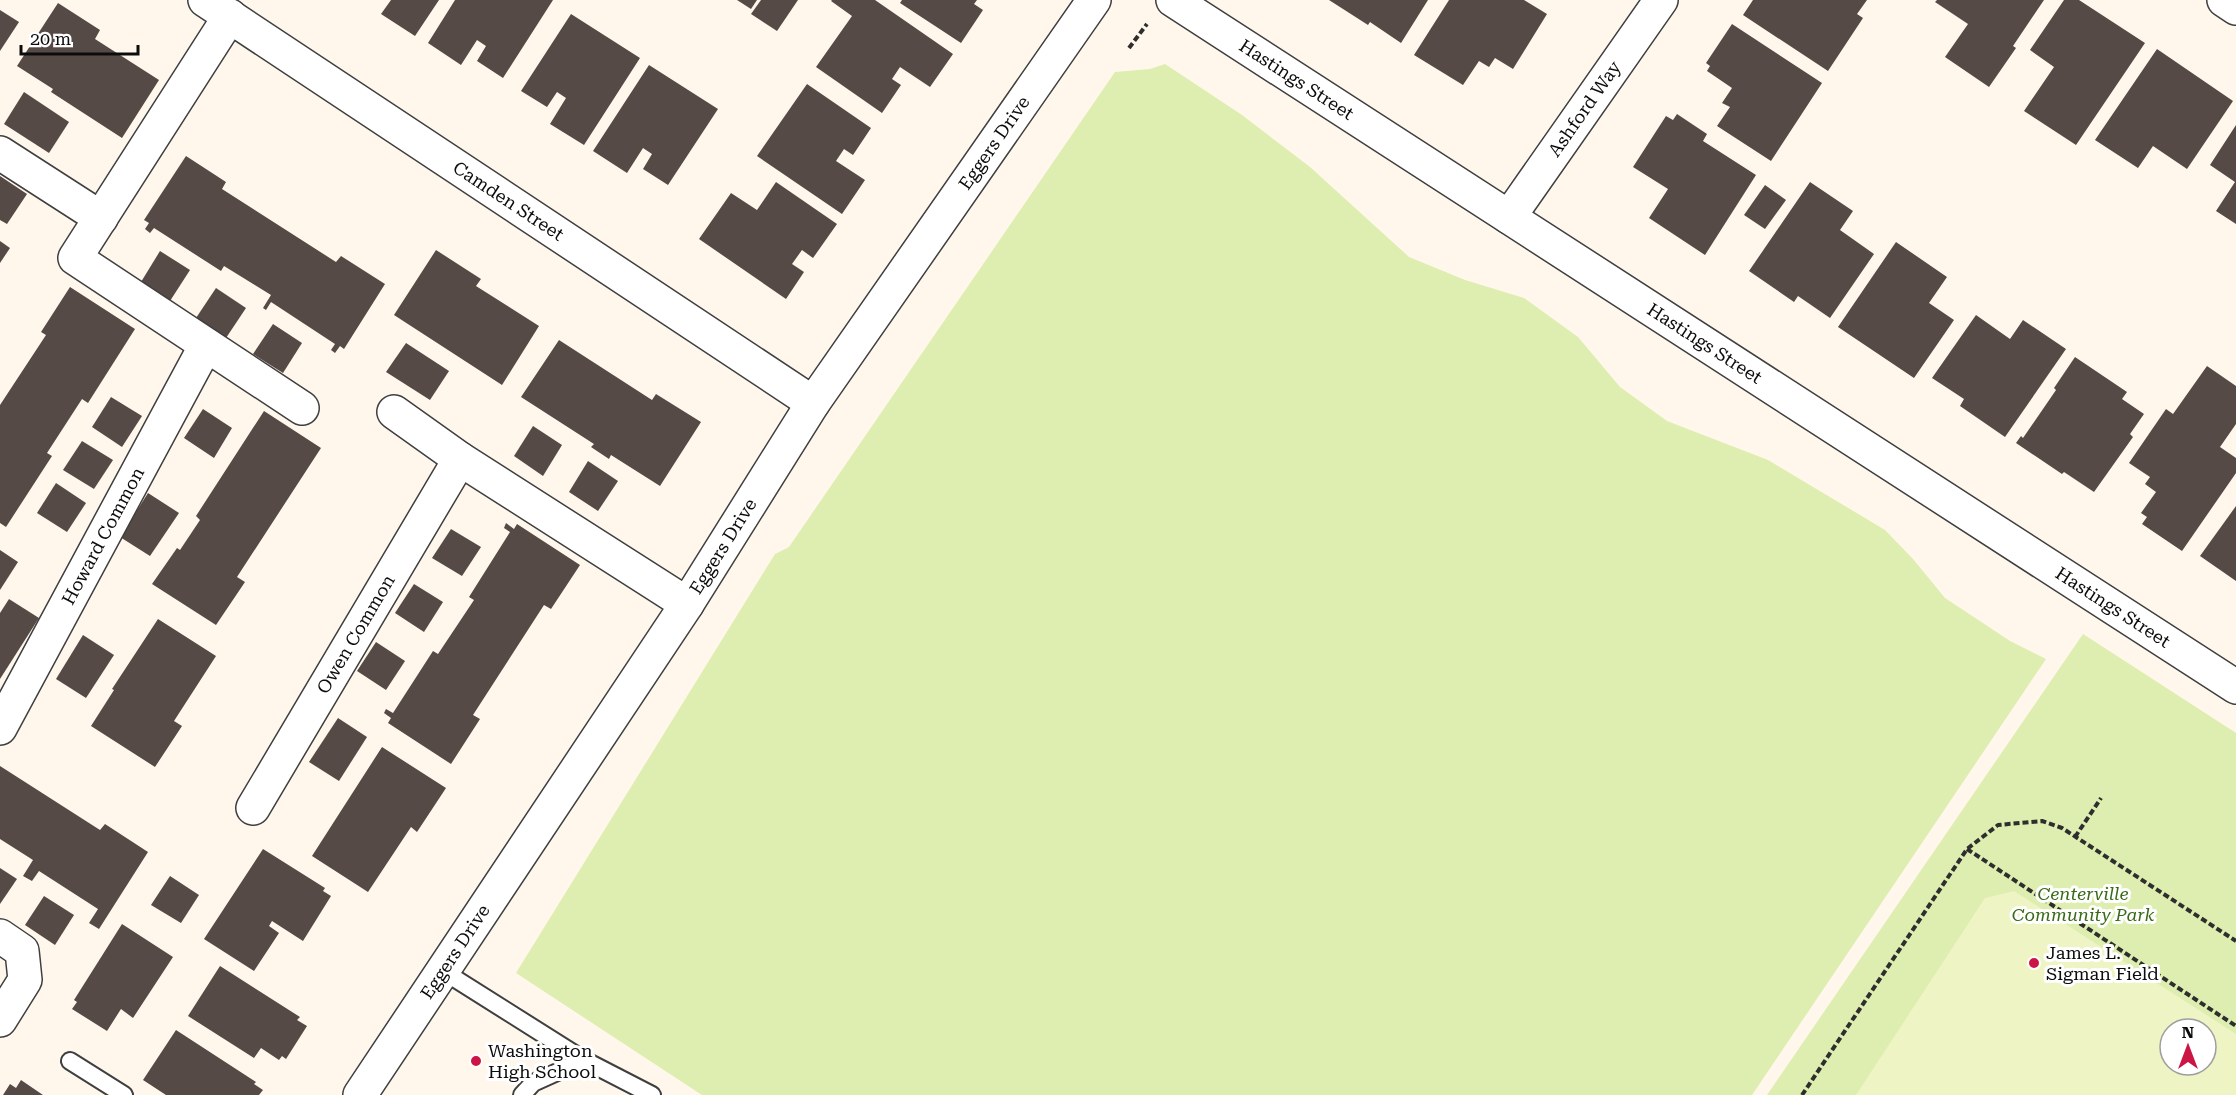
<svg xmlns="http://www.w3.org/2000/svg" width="2236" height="1095" font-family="'Roboto Serif',serif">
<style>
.green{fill:#ddeeb0;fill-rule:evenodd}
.pitch{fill:#eef4c3;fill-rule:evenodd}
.building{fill:#564a47}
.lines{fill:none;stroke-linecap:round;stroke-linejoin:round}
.lane-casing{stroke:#3f3f3f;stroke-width:20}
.street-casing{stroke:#3f3f3f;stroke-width:36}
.path{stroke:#2e2e2e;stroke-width:4;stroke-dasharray:6 3;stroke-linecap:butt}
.lane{stroke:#fff;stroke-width:16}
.street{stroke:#fff;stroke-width:33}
.poi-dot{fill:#cb1545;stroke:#fff;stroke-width:2}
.labels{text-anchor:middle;stroke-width:6;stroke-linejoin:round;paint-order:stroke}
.street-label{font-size:18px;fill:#0c0c0c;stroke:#fff}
.park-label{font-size:18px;font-style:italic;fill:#396a16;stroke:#fff}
.poi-label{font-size:18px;fill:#0c0c0c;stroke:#fff;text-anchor:start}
</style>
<rect width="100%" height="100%" fill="#fff7eb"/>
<g class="green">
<polygon points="1165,64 1242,115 1310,167 1409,257 1465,280 1524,298 1578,337 1620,387 1667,421 1768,460 1885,530 1913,559 1945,598 2010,641 2046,659 1752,1095 702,1095 516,973 775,554 789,547 1115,72 1150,69"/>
<path d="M 2083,634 L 2236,733 L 2236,1095 L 1767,1095 ZM 2170,1029 L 2206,1029 L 2206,1065 L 2170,1065 Z"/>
</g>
<path class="pitch" d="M 2014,891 L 2236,1034 L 2236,1095 L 1856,1095 L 1985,898 ZM 2170,1029 L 2206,1029 L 2206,1065 L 2170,1065 Z"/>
<g class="building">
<polygon points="391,0 439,0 415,36 381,14"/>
<polygon points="455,0 553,0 503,78 477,61 486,46 477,40 461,65 428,43"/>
<polygon points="737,0 757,0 751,9"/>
<polygon points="761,0 798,0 777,31 751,14"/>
<polygon points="832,0 875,0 953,54 930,87 900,67 892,79 901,85 882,113 816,67 852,16 831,1"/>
<polygon points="902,0 977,0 974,4 983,10 961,43 900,3"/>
<polygon points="1329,0 1428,0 1401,43 1370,22 1368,25"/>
<polygon points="1449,0 1524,0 1547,14 1513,69 1495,58 1489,67 1479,61 1463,85 1414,55"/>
<polygon points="1753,0 1867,0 1857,14 1863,18 1828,71 1743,15"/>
<polygon points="1937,0 2044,0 2013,46 2016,48 1989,87 1945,57 1968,24 1935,2"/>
<polygon points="2064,0 2079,0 2145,43 2076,145 2024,111 2054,67 2030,50"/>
<polygon points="58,3 100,30 95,39 159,80 122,138 51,92 53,89 17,66"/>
<polygon points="0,10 19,22 0,51"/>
<polygon points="571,14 640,58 584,145 550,124 566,98 557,92 547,107 521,91"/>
<polygon points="1732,24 1822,83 1771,161 1717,126 1730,107 1722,103 1732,88 1707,71 1710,66 1706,63"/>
<polygon points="2157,49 2233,101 2187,169 2153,146 2138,168 2095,140"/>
<polygon points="649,65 718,109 668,185 643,169 652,154 643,148 627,173 593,151"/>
<polygon points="807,84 871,128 853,155 844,149 836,161 865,180 842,214 757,156"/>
<polygon points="24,92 69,122 49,153 4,124"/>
<polygon points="1677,114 1707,134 1703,141 1756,175 1705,255 1649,218 1668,189 1633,167 1666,116 1673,120"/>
<polygon points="2236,125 2236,224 2216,211 2235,182 2210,165"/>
<polygon points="186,156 226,182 222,189 336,262 341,256 385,284 344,349 340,346 335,353 331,350 335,344 271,302 266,310 263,308 271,295 224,266 221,271 154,228 150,233 145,229 149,223 144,220"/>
<polygon points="0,176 27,194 7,224 0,220"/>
<polygon points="776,182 837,224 813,258 802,250 792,264 804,272 786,299 699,239 731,193 757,210"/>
<polygon points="1810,182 1853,211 1840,230 1874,254 1830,318 1798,296 1794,302 1749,271"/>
<polygon points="1765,185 1786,200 1765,229 1744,215"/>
<polygon points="0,241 10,248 0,263"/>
<polygon points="1896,242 1947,277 1929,303 1954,320 1914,378 1838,327"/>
<polygon points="436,250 481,279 476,286 539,326 502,385 394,315"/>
<polygon points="160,251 190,270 170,301 141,282"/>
<polygon points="70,287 135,329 88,403 82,399 47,453 52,456 6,527 0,523 0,405 46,335 41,332"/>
<polygon points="216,288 246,308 226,338 196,318"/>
<polygon points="1976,315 2010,339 2023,320 2066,349 2005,437 1960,406 1964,399 1932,378"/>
<polygon points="273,324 302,343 283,373 253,354"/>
<polygon points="559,340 652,400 656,394 701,422 660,486 611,455 609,459 591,447 594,444 521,397"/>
<polygon points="406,343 449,371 430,400 386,372"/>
<polygon points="2075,357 2127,392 2122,399 2144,414 2130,434 2133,437 2094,492 2064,472 2062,474 2016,443 2021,436 2023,438 2056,390 2054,388"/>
<polygon points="2207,366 2236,386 2236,424 2220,447 2236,458 2236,473 2182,551 2142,524 2147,517 2141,513 2156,492 2145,484 2150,477 2129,463 2166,409 2173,414"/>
<polygon points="111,397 142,416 122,447 92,427"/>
<polygon points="203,409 232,428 214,458 184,438"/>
<polygon points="264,411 321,448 237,577 245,582 216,625 152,584 177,548 180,550 200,520 196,516"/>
<polygon points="533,426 562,445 543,476 514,456"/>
<polygon points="82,441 113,460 94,489 63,470"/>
<polygon points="588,461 618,481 598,511 569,492"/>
<polygon points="56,483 86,503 67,532 37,513"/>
<polygon points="148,493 179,513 150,556 120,537"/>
<polygon points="2236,506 2236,581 2200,556"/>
<polygon points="506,523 514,529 517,524 580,565 551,609 544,605 473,715 480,719 451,764 388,723 391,718 384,713 386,709 393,713 433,651 438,654 474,600 469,597 510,532 504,528"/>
<polygon points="451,529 481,547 462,576 432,558"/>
<polygon points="0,550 18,562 0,590"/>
<polygon points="414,584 443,602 424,632 395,613"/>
<polygon points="9,599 39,618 0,679 0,613"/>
<polygon points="158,619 216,656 174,721 182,726 155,767 91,726 114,690 112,689"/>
<polygon points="83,635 114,655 86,698 56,679"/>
<polygon points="376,642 405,661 386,690 357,671"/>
<polygon points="338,718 367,737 339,781 309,762"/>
<polygon points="382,747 446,788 417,832 411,827 368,892 312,856"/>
<polygon points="0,766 100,830 105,824 148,852 99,929 89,923 98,909 39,871 32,881 23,876 33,860 0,839"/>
<polygon points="263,849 325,888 323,891 331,896 303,941 272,921 269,926 279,933 254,971 204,939"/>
<polygon points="0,868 17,879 0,904"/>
<polygon points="170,876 199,895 181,923 151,905"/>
<polygon points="44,896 74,915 55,945 25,925"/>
<polygon points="122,924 173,957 133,1018 121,1009 107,1031 72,1009 77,1002 74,1000"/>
<polygon points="220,966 300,1017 297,1020 307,1026 286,1059 282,1056 279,1060 261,1048 254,1058 188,1016"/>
<polygon points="176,1030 256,1082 254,1084 263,1090 259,1095 166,1095 143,1080"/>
<polygon points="21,1080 43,1095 3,1095 10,1084 16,1088"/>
</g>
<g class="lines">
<defs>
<g id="lane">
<polyline points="443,971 584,1060 652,1095"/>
<polyline points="70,1061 124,1095"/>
<polyline points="522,1095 533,1083 584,1060"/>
</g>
<g id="street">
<path id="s1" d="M 205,0 L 813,403"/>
<path id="s2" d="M 1173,0 L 2236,687"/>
<polyline points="2224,0 2236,8"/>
<polyline points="230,16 75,258 302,408"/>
<polyline points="0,153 101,218"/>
<path id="s3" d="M 1509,217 L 1661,0"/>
<polyline points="394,412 460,459 687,604"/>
<path id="s4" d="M 0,728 L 206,345"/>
<path id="s5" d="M 253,808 L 460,459"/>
<polyline points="0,936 22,951 25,980 0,1020"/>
<path id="s6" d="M 360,1095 L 687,604 L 813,403 L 1094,0"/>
</g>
</defs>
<use href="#lane" class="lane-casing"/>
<use href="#street" class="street-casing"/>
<g class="path">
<polyline points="1129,48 1147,24"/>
<polyline points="2075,837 2101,798"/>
<polyline points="1967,849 2236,1026"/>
<polyline points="1802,1095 1967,849 1998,825 2042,821 2062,828 2236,941"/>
</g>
<use href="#lane" class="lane"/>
<use href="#street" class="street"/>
</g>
<g class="poi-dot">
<circle cx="2034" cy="963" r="6"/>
<circle cx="476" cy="1061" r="6"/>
</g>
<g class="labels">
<g class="street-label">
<text dy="6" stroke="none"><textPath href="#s2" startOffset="147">Hastings Street</textPath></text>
<text dy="6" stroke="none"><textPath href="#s3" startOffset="132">Ashford Way</textPath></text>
<text dy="6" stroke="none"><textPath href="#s6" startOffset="1144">Eggers Drive</textPath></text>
<text dy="6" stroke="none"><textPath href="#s1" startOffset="364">Camden Street</textPath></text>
<text dy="6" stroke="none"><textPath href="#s2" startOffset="633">Hastings Street</textPath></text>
<text dy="6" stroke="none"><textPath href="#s4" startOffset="218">Howard Common</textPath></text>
<text dy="6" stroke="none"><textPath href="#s6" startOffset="658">Eggers Drive</textPath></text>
<text dy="6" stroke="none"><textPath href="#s2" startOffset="1119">Hastings Street</textPath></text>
<text dy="6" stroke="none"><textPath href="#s5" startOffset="202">Owen Common</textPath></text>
<text dy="6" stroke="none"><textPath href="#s6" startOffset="172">Eggers Drive</textPath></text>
</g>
<g class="park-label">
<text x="2083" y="900">Centerville<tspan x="2083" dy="21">Community Park</tspan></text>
</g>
<g class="poi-label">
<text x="2046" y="959">James L.<tspan x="2046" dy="21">Sigman Field</tspan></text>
<text x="488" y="1057">Washington<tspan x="488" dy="21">High School</tspan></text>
</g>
</g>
<g transform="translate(2188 1047)"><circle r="28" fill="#ffffff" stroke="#9e9e9e" stroke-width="1.5"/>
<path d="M0-4.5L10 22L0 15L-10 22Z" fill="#cb1545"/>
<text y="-9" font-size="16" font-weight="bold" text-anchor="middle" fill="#0c0c0c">N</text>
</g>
<path d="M21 45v9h117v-9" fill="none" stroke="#0c0c0c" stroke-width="3"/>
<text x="30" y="45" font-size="18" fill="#0c0c0c" stroke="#ffffff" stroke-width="4.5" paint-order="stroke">20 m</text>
</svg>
